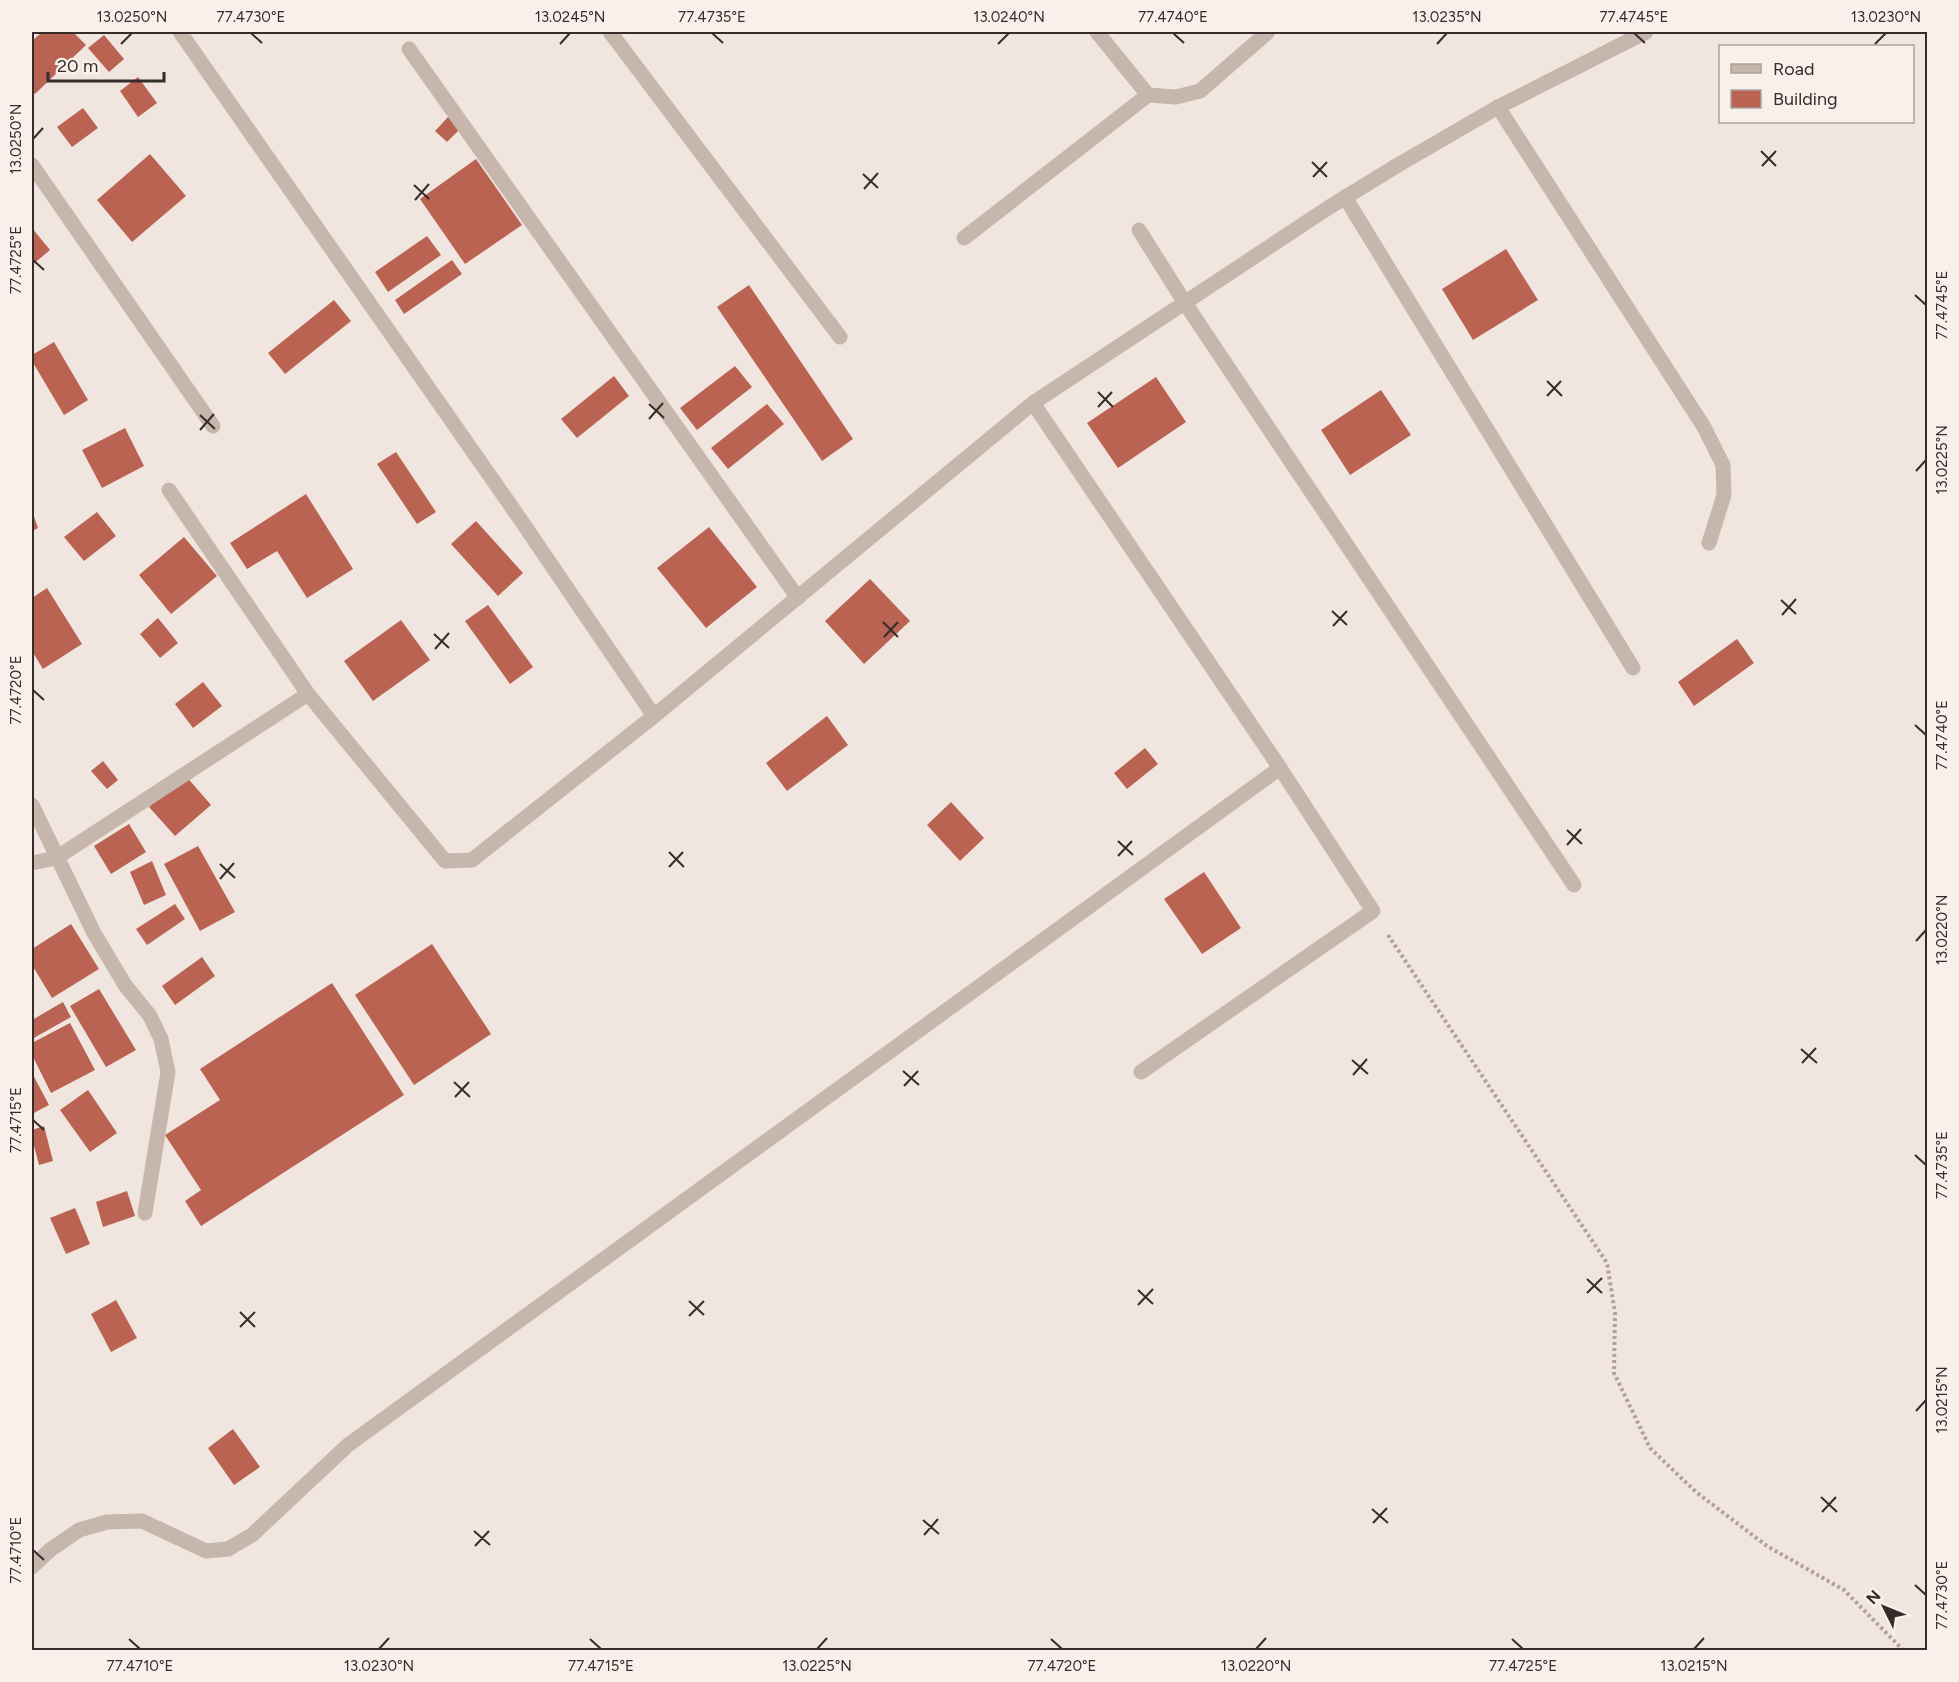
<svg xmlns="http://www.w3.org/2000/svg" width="1959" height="1682" font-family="Figtree,sans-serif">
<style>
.building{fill:#ba6353}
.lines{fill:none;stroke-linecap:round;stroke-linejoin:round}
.path{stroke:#b3a096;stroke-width:4;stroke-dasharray:3 3;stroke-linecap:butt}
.minor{stroke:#c7b6ac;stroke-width:15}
.ticks{fill:none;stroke:#362d2a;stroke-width:2}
.neatline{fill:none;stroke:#362d2a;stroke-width:2}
.ticks-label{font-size:15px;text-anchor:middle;fill:#362d2a}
</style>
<rect width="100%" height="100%" fill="#f0e6df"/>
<g class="building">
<polygon points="42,32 73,32 86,45 35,94 32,90 32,41"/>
<polygon points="104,35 124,59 109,72 88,48"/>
<polygon points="138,77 157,103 138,117 120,91"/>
<polygon points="83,108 98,128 72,147 57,127"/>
<polygon points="449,116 461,128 447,142 435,131"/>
<polygon points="150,154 186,196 132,242 97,200"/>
<polygon points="476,159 522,225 465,264 420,199"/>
<polygon points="32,228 50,250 32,265"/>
<polygon points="427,236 441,255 388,292 375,272"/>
<polygon points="1506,249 1538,300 1473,340 1442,289"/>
<polygon points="452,260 462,274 404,314 395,300"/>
<polygon points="749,285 853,439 822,461 717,307"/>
<polygon points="334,300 351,321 285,374 268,353"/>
<polygon points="54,342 88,400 64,415 32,361 32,355"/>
<polygon points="735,366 752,387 697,430 680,408"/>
<polygon points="614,376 629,396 577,438 561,419"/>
<polygon points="1156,377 1186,422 1118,468 1087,423"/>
<polygon points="1381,390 1411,435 1350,475 1321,430"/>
<polygon points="767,404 784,424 728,469 711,448"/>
<polygon points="125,428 144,466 102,488 82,450"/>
<polygon points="396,452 436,512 417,524 377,464"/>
<polygon points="306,494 353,569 307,598 277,551 247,569 230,543"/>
<polygon points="32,511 38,528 32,531"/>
<polygon points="97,512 116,536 84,561 64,537"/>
<polygon points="476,521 523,573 498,596 451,544"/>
<polygon points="709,527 757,587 706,628 657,568"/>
<polygon points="184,537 217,576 171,614 139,575"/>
<polygon points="870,579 910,621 864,664 825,621"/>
<polygon points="47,588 82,644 43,669 32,651 32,598"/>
<polygon points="488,605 533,667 510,684 465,621"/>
<polygon points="158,618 178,643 160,658 140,634"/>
<polygon points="401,620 430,660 373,701 344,661"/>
<polygon points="1737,639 1754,663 1694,706 1678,682"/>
<polygon points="203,682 222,706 193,728 175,704"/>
<polygon points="827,716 848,745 787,791 766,763"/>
<polygon points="1145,748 1158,764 1127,789 1114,773"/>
<polygon points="103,761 118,780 107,789 91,771"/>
<polygon points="185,775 211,805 175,836 149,807"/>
<polygon points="951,802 984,838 960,861 927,825"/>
<polygon points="129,824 146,852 111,874 94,846"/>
<polygon points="198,846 235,912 200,931 164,864"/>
<polygon points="152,861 166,895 144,905 130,872"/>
<polygon points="1204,872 1241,928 1202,954 1164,899"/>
<polygon points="175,904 185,919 147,945 136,929"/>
<polygon points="71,924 99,969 52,998 32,965 32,949"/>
<polygon points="432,944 491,1034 414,1085 355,995"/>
<polygon points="202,957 215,976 175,1005 162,986"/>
<polygon points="332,983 404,1095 201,1226 185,1201 201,1190 165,1135 220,1100 200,1069"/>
<polygon points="99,989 136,1050 106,1067 70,1006"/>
<polygon points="63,1002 71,1017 32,1039 32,1020"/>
<polygon points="70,1023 95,1070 51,1093 32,1055 32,1043"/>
<polygon points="32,1073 49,1105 32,1114"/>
<polygon points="88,1090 117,1133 90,1152 60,1110"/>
<polygon points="44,1126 53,1161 39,1165 32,1138 32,1130"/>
<polygon points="127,1191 135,1216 103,1227 96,1202"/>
<polygon points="75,1208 90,1244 66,1254 50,1218"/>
<polygon points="116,1300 137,1338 111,1352 91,1314"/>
<polygon points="233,1429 260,1467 234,1485 208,1448"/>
</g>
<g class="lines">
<polyline class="path" points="1388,935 1607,1263 1615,1313 1614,1373 1650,1448 1696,1492 1767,1546 1844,1590 1903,1650"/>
<g class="minor">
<polyline points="180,32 518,516 654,716 1033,403 1331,206 1398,165 1498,107 1646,32"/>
<polyline points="610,32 840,337"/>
<polyline points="1097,32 1148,95 1176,97 1200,91 1268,32"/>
<polyline points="409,49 798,598"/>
<polyline points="1498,107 1704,427 1723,465 1724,495 1709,543"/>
<polyline points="32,165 213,426"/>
<polyline points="1345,197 1633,668"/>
<polyline points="1139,230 1185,303 1574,885"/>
<polyline points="964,238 1148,95"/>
<polyline points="308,694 445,861 472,860 654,716"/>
<polyline points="32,805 94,933 125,985 150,1016 161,1039 168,1072 145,1213"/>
<polyline points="32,863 56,858 308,694 169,490"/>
<polyline points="1141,1072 1373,911 1280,768"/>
<polyline points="32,1567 50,1550 79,1530 107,1522 142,1521 206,1551 228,1549 252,1535 348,1445 1280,768 1033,403"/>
</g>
</g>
<path class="ticks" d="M 251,33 L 262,43M 712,33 L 723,43M 1173,33 L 1184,43M 1634,33 L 1645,43M 121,44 L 132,33M 560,44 L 570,33M 998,44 L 1009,33M 1437,44 L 1447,33M 1875,44 L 1886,33M 33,139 L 43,128M 1761,151 L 1776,166M 1312,162 L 1327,177M 1762,166 L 1776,151M 863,174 L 878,188M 1313,177 L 1327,162M 414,185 L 429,199M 864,189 L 878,173M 415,200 L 429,184M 33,260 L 44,270M 1915,295 L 1926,305M 1547,381 L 1562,396M 1098,392 L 1113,407M 1547,396 L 1561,381M 649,404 L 664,418M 1098,407 L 1112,392M 200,415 L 215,429M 649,419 L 663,403M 200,430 L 214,414M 1916,471 L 1926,460M 1781,600 L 1796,614M 1332,611 L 1347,625M 1782,615 L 1796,599M 883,622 L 898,637M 1333,626 L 1347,611M 434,634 L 449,648M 884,637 L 898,622M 435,649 L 449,633M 33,690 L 44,700M 1915,725 L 1926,735M 1567,830 L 1582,844M 1118,841 L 1133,855M 1567,845 L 1581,829M 669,852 L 684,867M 1118,856 L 1132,841M 220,864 L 235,878M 669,867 L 683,852M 220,879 L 234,863M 1916,941 L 1926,930M 1801,1049 L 1817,1063M 1352,1060 L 1368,1074M 1802,1063 L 1816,1048M 903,1071 L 919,1085M 1353,1075 L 1367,1059M 454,1082 L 470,1097M 904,1086 L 918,1071M 455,1097 L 469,1082M 33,1120 L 44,1130M 1915,1155 L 1926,1165M 1587,1279 L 1602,1293M 1138,1290 L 1153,1304M 1587,1293 L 1602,1278M 689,1301 L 704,1315M 1138,1305 L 1153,1289M 240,1312 L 255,1327M 689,1316 L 704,1301M 240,1327 L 255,1312M 1916,1411 L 1926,1400M 1821,1497 L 1837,1512M 1372,1509 L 1388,1523M 1822,1512 L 1836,1497M 923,1520 L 939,1534M 1373,1523 L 1387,1508M 474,1531 L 490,1545M 924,1535 L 938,1519M 475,1546 L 489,1531M 33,1550 L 44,1560M 1915,1585 L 1926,1595M 129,1639 L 140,1649M 590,1639 L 601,1649M 1051,1639 L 1062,1649M 1512,1639 L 1523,1649M 379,1649 L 389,1638M 817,1649 L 827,1638M 1256,1649 L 1266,1638M 1694,1649 L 1704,1638"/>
<rect width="1959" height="1682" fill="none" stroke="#f8f1eb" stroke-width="66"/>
<rect x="1719" y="45" width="195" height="78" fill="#f8f1eb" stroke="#aaa39e" stroke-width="1.5"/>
<rect x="1731" y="64" width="30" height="9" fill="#c7b6ac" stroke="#aaa39e" stroke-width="1.5"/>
<text x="1773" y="75" font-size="18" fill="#362d2a">Road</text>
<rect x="1731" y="90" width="30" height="18" fill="#ba6353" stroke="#aaa39e" stroke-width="1.5"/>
<text x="1773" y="105" font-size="18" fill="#362d2a">Building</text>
<g transform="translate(1884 1607) rotate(313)" stroke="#f8f1eb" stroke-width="4.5" paint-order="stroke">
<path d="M0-4.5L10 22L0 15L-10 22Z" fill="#362d2a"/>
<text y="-9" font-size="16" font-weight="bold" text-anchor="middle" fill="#362d2a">N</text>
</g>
<path d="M48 72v9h116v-9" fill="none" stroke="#362d2a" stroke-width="3"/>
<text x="57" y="72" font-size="18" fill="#362d2a" stroke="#f8f1eb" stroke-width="4.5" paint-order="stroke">20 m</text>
<rect x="33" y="33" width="1893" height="1616" class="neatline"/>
<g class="ticks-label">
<text x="132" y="22">13.0250°N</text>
<text x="251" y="22">77.4730°E</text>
<text x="570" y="22">13.0245°N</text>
<text x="712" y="22">77.4735°E</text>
<text x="1009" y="22">13.0240°N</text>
<text x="1173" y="22">77.4740°E</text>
<text x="1447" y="22">13.0235°N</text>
<text x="1634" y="22">77.4745°E</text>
<text x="1886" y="22">13.0230°N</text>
<text transform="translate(16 139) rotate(-90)" y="5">13.0250°N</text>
<text transform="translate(16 260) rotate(-90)" y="5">77.4725°E</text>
<text transform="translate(1942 305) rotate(-90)" y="5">77.4745°E</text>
<text transform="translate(1942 460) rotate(-90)" y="5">13.0225°N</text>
<text transform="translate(16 690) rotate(-90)" y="5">77.4720°E</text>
<text transform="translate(1942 735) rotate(-90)" y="5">77.4740°E</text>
<text transform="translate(1942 930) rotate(-90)" y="5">13.0220°N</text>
<text transform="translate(16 1120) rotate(-90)" y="5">77.4715°E</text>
<text transform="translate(1942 1165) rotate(-90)" y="5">77.4735°E</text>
<text transform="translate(1942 1400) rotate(-90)" y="5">13.0215°N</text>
<text transform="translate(16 1550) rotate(-90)" y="5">77.4710°E</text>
<text transform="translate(1942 1595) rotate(-90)" y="5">77.4730°E</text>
<text x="140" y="1671">77.4710°E</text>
<text x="379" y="1671">13.0230°N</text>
<text x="601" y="1671">77.4715°E</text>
<text x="817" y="1671">13.0225°N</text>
<text x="1062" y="1671">77.4720°E</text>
<text x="1256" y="1671">13.0220°N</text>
<text x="1523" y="1671">77.4725°E</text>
<text x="1694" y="1671">13.0215°N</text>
</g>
</svg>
